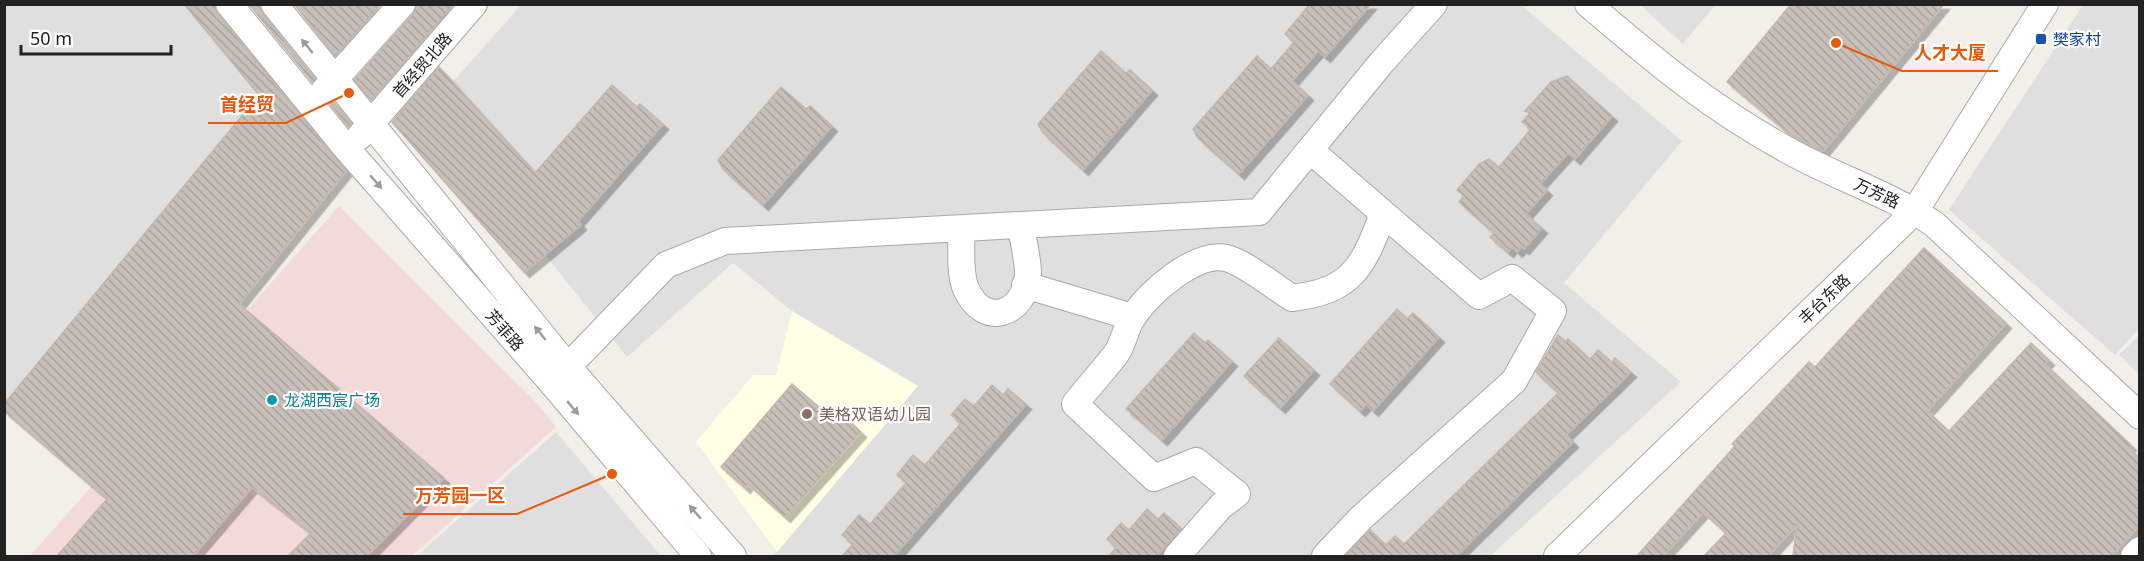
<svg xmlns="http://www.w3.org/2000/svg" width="2144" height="561" font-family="'Noto Sans','Noto Sans SC',sans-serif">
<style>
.residential{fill:#e0dfdf}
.commercial{fill:#f2dad9}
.education{fill:#ffffe5}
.building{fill:url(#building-back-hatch);stroke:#c4b6ab;stroke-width:1.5;filter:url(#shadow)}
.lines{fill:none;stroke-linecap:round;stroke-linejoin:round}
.minor-casing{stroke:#a9a9a9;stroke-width:28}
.minor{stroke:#fff;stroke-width:26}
.oneway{fill:#9c9c9c}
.transit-dot{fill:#1a4fb4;stroke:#fff;stroke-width:2}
.culture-dot{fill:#0f9aa8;stroke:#fff;stroke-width:2}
.education-dot{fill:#8d6e63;stroke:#fff;stroke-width:2}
.labels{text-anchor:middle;stroke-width:4.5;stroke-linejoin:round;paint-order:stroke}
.transit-label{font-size:16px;fill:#164399;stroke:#fff;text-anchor:start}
.street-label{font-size:16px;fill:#222;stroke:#fff}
.culture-label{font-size:16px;fill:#0d838f;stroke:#fff;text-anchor:start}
.education-label{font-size:16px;fill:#785e54;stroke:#fff;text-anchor:start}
.leader{fill:none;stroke:#e8590c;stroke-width:2}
.callout-dot{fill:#e8590c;stroke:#fff;stroke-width:2}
.callout-label{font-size:18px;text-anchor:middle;font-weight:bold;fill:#e8590c;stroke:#fff;stroke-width:4.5;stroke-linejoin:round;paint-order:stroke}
</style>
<defs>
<pattern id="building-back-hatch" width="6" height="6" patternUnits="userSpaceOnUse" patternTransform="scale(1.5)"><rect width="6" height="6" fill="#c7bfb8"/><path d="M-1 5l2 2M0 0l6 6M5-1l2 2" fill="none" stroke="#aba49e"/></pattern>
<filter id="shadow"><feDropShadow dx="5.5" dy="5.5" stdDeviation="0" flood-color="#0004"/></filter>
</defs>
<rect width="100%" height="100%" fill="#f2efe9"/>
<g class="residential">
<polygon points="6,4 184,5 259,95 5,404"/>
<polygon points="521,5 1521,5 1682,141 1564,283 1681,382 1490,556 773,556 917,386 792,311 733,263 627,357 456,144 434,103"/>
<polygon points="1640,5 1715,5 1683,44"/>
<polygon points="2083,5 2139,5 2139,329 2115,355 1949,210"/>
<polygon points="2139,335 2139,374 2119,355"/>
<polygon points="556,432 661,556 417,556"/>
</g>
<polygon class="commercial" points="339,206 538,404 556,427 412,556 30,556"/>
<polygon class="education" points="792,311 918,386 777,552 696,442 753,375 776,375"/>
<g class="building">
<polygon points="184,4 214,4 217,13 346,171 239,304 444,478 367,556 288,556 311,533 252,487 193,556 57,556 107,499 4,411 4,404 259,95"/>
<polygon points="249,4 259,4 262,13 315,79 312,82"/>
<polygon points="294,4 381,4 335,56"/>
<polygon points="417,4 454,4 371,100 354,80 413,14"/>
<polygon points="1310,4 1371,4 1325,57 1318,51 1292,81 1308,95 1239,174 1198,138 1193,129 1257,56 1271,69 1294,42 1285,34"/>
<polygon points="1791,4 1944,4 1823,151 1791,135 1727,82"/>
<polygon points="1101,51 1126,73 1130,70 1152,90 1083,170 1043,133 1038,124"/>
<polygon points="439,67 535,173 612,85 637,107 640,104 663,124 578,221 581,225 524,272 392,122"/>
<polygon points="1567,76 1612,116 1575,159 1568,153 1540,184 1547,190 1526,214 1542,228 1524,249 1521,247 1517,252 1512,247 1508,252 1490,237 1494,233 1459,202 1464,196 1457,190 1479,164 1489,159 1499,167 1531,129 1522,122 1530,113 1525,111 1551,82"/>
<polygon points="781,87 806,109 810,106 832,126 763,205 723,169 718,160"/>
<polygon points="334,102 351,123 348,127 330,104"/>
<polygon points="1924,248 2006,323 1927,411 1949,431 2031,343 2049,360 2045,364 2131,445 2129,448 2139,457 2139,525 2112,556 1793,556 1797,524 1768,556 1704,556 1726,533 1703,512 1663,556 1637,556 1735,446 1732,444 1809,362 1815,367"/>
<polygon points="1397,309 1407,319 1413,313 1439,337 1373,411 1366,404 1360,411 1330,384"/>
<polygon points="1194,333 1205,343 1208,340 1232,361 1162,440 1126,409"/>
<polygon points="1558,335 1566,342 1568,339 1590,359 1598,350 1612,362 1615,358 1631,372 1566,435 1573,442 1456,556 1345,556 1370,530 1386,545 1395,536 1404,544 1558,393 1536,372"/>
<polygon points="1279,338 1314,370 1280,408 1244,376"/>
<polygon points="792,384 834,420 840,412 861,432 785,517 748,484 745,488 721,467"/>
<polygon points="992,385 1003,395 1008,389 1026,404 894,556 842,556 853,544 842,535 859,515 870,524 906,483 897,475 913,455 925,465 961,423 951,415 965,399 974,406"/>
<polygon points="1147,509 1158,519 1164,513 1181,528 1157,556 1109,556 1116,548 1107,539 1121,523 1129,530"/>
</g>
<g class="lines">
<defs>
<g id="minor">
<polyline points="229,4 347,149 552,383 698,556"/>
<polyline points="274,4 568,367 733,556"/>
<path d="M 1588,4 C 1656,62 1713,110 1791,152 C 1838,178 1890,194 1934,224 L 2140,416"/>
<polyline points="324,91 402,4"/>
<polyline points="360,136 474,4"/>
<polyline points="1310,150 1479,296 1512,278 1553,311 1514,381 1361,518 1325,556"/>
<path d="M 961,229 C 962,247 959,273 966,289 C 985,330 1024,313 1028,277 C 1029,262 1023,242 1021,226"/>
<polyline points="1025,285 1132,317"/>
<polyline points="552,383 666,265 725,241 1259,212 1382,62 1434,4"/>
<path d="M 1177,556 L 1221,506 L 1237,494 L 1196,461 L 1154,478 L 1075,404 C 1088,387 1103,371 1116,354 C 1124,343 1125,328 1133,317 C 1148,293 1196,251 1226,258 C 1246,263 1274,287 1292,298 C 1352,291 1363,267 1383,214"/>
<polyline points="1557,556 1915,211 2045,4"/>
<polyline points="2134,556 2140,550"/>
</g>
</defs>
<use href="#minor" class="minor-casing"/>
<use href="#minor" class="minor"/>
</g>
<defs><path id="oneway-solid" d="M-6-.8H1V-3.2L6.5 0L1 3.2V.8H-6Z" transform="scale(1.5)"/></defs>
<g class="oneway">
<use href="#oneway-solid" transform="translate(307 46) rotate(-129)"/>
<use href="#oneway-solid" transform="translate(376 182) rotate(49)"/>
<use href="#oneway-solid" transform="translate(540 333) rotate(-129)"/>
<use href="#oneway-solid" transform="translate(573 408) rotate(50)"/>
<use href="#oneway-solid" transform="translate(695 512) rotate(-131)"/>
</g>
<rect class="transit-dot" x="2035" y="33" width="12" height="12" rx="3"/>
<circle class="culture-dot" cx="272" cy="400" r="6"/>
<circle class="education-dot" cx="807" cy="414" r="6"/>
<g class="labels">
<g class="transit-label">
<text x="2053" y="45">樊家村</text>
</g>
<g class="street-label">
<text transform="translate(422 65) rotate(-49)" y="6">首经贸北路</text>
<text transform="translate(1877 193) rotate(25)" y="6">万芳路</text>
<text transform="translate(1824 299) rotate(-44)" y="6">丰台东路</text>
<text transform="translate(505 330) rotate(49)" y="6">芳菲路</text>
</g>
<g class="culture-label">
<text x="284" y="406">龙湖西宸广场</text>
</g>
<g class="education-label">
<text x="819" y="420">美格双语幼儿园</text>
</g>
</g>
<path class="leader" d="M1836 43L1902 71H1998M349 93L286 123H208M612 474L517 514H403"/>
<g class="callout-dot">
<circle cx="1836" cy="43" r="6"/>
<circle cx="349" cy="93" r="6"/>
<circle cx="612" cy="474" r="6"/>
</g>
<g class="callout-label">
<text x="1950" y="59">人才大厦</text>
<text x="247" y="111">首经贸</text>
<text x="460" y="502">万芳园一区</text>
</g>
<rect width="2144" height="561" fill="none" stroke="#222222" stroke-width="12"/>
<path d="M21 45v9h150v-9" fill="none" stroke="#222222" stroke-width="3"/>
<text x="30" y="45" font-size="18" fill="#222222" stroke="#ffffff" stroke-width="4.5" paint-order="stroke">50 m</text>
</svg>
